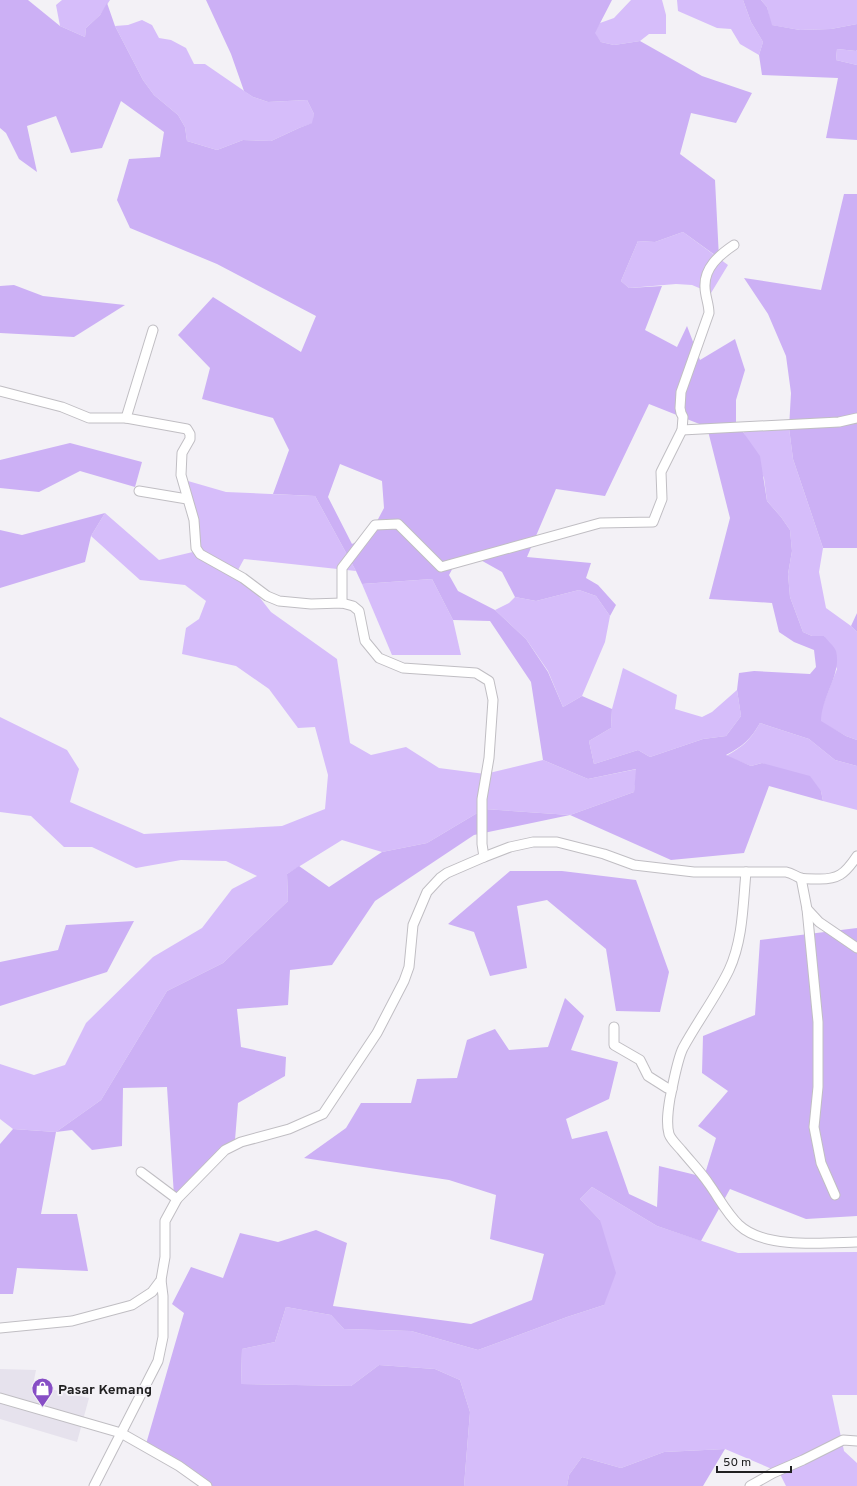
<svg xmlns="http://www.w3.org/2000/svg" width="857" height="1486" font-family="Overpass,sans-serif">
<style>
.built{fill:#e6e2ed}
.green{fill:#d6bdfa}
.forest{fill:#ccb0f5;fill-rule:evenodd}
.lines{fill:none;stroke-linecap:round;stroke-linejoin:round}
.minor-casing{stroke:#c0bec3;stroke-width:11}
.minor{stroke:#fff;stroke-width:9}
.labels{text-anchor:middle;stroke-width:4;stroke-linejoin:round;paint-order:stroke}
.poi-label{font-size:14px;font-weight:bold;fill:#202021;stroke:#f3f1f6;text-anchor:start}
</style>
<rect width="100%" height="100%" fill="#f3f1f6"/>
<polygon class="built" points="0,1369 36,1370 33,1385 89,1398 77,1442 0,1419"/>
<g class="green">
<polygon points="62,0 110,0 100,15 86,28 85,37 60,26 56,5"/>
<polygon points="631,0 662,0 666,15 666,34 649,34 640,41 614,45 601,42 594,33 600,23 614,18"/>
<polygon points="677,0 743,0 751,22 763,42 759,55 740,44 731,29 717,28 678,11"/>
<polygon points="761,0 857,0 857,24 831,29 800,30 771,25 767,7"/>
<polygon points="142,20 152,25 159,38 171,40 186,48 194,64 205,64 253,97 268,102 307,100 314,114 313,123 299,128 271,141 243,140 217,150 187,141 185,127 178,115 154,95 143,80 115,26 128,25"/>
<polygon points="837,49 856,51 857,50 857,65 836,60"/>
<polygon points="683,232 728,265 711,293 692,285 676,284 629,288 621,281 638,241 655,242"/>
<polygon points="789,428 793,459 823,548 819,572 826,608 851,626 857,632 857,740 846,736 821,722 821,710 837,669 824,636 812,636 803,632 790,597 788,574 792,551 790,530 781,517 767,501 764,478 743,431"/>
<polygon points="188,481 226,492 315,496 356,571 244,559 238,570 271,612 337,659 350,743 371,755 406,747 439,768 485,774 543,760 588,779 637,769 634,792 570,815 484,809 427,843 382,852 342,840 287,874 288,901 223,963 167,991 101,1100 56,1132 13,1129 0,1119 0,1064 34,1075 65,1065 86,1023 153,957 202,928 232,889 257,876 226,861 181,860 136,868 92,847 64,847 31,816 0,812 0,717 67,750 79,769 70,802 144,834 282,826 325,809 328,775 315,727 298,728 269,689 236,666 182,654 186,628 199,619 206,601 185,585 140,580 91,536 105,513 159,560 197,551"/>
<polygon points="432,579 453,620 461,655 392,655 362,584"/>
<polygon points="579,590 596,596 610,616 605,642 582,696 563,707 548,671 526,639 495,610 509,603 515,597 536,601"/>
<polygon points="623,668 677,695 675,709 702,717 712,712 737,690 741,716 726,736 703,739 650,757 638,750 594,764 589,741 611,728 612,709"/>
<path d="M 760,723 L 809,739 L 835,760 L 857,766 L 857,810 L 823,801 L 821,791 L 762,763 L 751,766 L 726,756 C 744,746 750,740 760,723 Z"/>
<polygon points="592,1187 657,1226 738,1253 857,1252 857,1395 832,1395 844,1451 857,1463 857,1486 786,1486 779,1472 725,1449 664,1452 621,1468 582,1457 569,1475 567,1486 464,1486 470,1412 460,1380 435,1369 379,1365 351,1386 241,1384 242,1349 275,1342 286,1307 331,1315 344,1329 411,1331 478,1350 567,1317 604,1305 600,1220 580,1199"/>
</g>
<g class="forest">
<path d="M 0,0 L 28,0 L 60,26 L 85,37 L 86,28 L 100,15 L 107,3 L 115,26 L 143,80 L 154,95 L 178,115 L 185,127 L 187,141 L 217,150 L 243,140 L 271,141 L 299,128 L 312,123 L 314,114 L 307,100 L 268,102 L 253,97 L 244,91 L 231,54 L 206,0 L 612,0 L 595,33 L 601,42 L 614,45 L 640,41 L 702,76 L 752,93 L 736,123 L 691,113 L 680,154 L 715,180 L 719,258 L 683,232 L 655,242 L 638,241 L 621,281 L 629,288 L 662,286 L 645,330 L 677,347 L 687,326 L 700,360 L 735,339 L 745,370 L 736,400 L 736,422 L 760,456 L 767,501 L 781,517 L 790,530 L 792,551 L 788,574 L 790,597 L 803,632 L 812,636 L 824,636 C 827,640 834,646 836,651 C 842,674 821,697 821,721 L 846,736 L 857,740 L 857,766 L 835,760 L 809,739 L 760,723 C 751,739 743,746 726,755 L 751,766 L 762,763 L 810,776 L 821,791 L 823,801 L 769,786 L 744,853 L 671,860 L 570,815 L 474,835 L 375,901 L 332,965 L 290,970 L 288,1005 L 237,1009 L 241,1047 L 286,1057 L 285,1076 L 238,1103 L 235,1140 L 174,1196 L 167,1087 L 123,1088 L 122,1146 L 92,1150 L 72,1130 L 56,1132 L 41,1214 L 77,1214 L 88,1271 L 17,1268 L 13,1294 L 0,1294 L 0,1144 L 13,1129 L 56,1132 L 101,1100 L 167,991 L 223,963 L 288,901 L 287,874 L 299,866 L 329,887 L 382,852 L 427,843 L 484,809 L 570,815 L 634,792 L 636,769 L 588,779 L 543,760 L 531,682 L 490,621 L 453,620 L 432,579 L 362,584 L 356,571 L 315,496 L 273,494 L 289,450 L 273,418 L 202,399 L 210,368 L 178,335 L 213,297 L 301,352 L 316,316 L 217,264 L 130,228 L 117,200 L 129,159 L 160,157 L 164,132 L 121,101 L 102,148 L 71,153 L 56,116 L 27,126 L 37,172 L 19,159 L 6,133 L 0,128 ZM 649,404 L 707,427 L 730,518 L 709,599 L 772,603 L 779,632 L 794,642 L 814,650 L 816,667 L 810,674 L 754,671 L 739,673 L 737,690 L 741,716 L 726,736 L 703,739 L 650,757 L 638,750 L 594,764 L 589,741 L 611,728 L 612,709 L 582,696 L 563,707 L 548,672 L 526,639 L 495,610 L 458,591 L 449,575 L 455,564 L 477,558 L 502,572 L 515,597 L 536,601 L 579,590 L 596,596 L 610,616 L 616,605 L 598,585 L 586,578 L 591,563 L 527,557 L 556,489 L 605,496 ZM 340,464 L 382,481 L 384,508 L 369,536 L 352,544 L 328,497 Z"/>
<polygon points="743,0 761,0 767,7 772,25 800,30 831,29 857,24 857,50 856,51 837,49 836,60 857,65 857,140 826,138 838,78 762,75 759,55 763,42 751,22"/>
<polygon points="844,194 857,194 857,548 823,548 793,459 789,428 791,393 786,356 768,314 744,278 821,290"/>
<polygon points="14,285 43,296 125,305 74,337 0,333 0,286"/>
<polygon points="70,443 142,462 135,487 80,471 39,492 0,488 0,460"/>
<polygon points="105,513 91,536 85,562 0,588 0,530 22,535"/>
<polygon points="857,613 857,632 851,626"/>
<polygon points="510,871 562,871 636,880 669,972 660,1012 616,1011 606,949 547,900 517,906 527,968 490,976 474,932 448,924"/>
<polygon points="134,921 107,972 0,1006 0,962 58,950 66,925"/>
<polygon points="857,928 857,1216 806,1219 730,1189 701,1241 657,1226 592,1187 580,1199 600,1220 616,1273 604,1305 567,1317 478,1350 411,1331 344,1329 331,1315 286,1307 275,1342 242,1349 241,1384 351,1386 379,1365 435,1369 460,1380 470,1412 464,1486 207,1486 146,1444 184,1313 172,1304 191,1267 223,1278 240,1233 278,1242 316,1230 347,1243 333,1306 471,1324 532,1300 544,1254 490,1239 496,1195 449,1180 304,1158 346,1128 361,1103 411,1103 417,1079 457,1078 467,1040 495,1029 509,1050 548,1047 565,998 584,1016 571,1050 618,1062 609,1099 566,1119 572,1139 607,1131 629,1194 657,1207 659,1166 704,1177 716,1138 698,1126 728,1091 702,1073 703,1036 755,1015 760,940"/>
<polygon points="725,1449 703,1486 567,1486 569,1475 582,1457 621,1468 664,1452"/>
</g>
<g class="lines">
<defs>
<g id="minor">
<polyline points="0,391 62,407 89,418 126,418 187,429 190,434 190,439 182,453 181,475 194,520 196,548 200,554 243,578 267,596 279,601 311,604 342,603 353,606 359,611 365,641 379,658 403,668 476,673 489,681 493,700 489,758 482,799 482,844 484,857"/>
<polyline points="126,418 153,330"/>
<polyline points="682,430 839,422 857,418"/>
<polyline points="139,491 187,499"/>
<path d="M 342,603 L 342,568 L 375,525 L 398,524 L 441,567 L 600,523 L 653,522 L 662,499 L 661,472 L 682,430 L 683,417 L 681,413 L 680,408 L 681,392 L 709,313 C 709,304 705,296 705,287 C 704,268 719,255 734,245"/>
<path d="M 746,872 C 743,904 743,940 729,970 C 716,997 697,1022 683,1048 C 677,1060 673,1085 670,1098 C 668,1110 666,1123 669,1134 C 671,1140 678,1146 682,1151 C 691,1162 701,1172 709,1184 C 719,1198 727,1214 739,1225 C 764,1249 824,1243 856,1242"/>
<polyline points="801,878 807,909 819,922 857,948"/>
<polyline points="807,909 818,1022 818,1087 814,1127 821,1163 835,1195"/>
<polyline points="614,1027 614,1045 640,1060 648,1076 667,1088 672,1089"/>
<polyline points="141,1172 177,1199"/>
<path d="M 0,1328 L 72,1321 L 132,1305 L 152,1292 L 161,1280 L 165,1257 L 165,1221 L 177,1199 L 225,1150 L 241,1142 L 289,1129 L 323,1114 L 377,1033 L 404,981 L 409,967 L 413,925 L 427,892 L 440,878 L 447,873 L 484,857 L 510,847 L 533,842 L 557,842 L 604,854 L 634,865 L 694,872 L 786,872 C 792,873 795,876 800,878 C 805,879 811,879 816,879 C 838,880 845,874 857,856"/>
<polyline points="0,1398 121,1433 179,1466 207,1486"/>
<polyline points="94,1486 158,1361 163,1337 163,1296 161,1280"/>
<polyline points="750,1486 773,1473 803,1460 843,1440 857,1441"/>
</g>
</defs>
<use href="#minor" class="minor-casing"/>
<use href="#minor" class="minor"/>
</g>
<defs>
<symbol id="shop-pin" viewBox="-11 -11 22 30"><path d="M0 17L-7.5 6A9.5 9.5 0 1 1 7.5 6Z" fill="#874ec5" stroke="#f3f1f6"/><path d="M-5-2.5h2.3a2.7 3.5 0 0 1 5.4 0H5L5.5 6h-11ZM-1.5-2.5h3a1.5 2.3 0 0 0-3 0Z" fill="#fff"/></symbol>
</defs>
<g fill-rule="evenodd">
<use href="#shop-pin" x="30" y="1376" width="25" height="34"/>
</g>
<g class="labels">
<g class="poi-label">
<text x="58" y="1394">Pasar Kemang</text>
</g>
</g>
<path d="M717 1466v6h74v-6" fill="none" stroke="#202021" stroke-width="2"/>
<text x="723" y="1466" font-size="12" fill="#202021" stroke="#f3f1f6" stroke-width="3" paint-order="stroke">50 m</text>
</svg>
